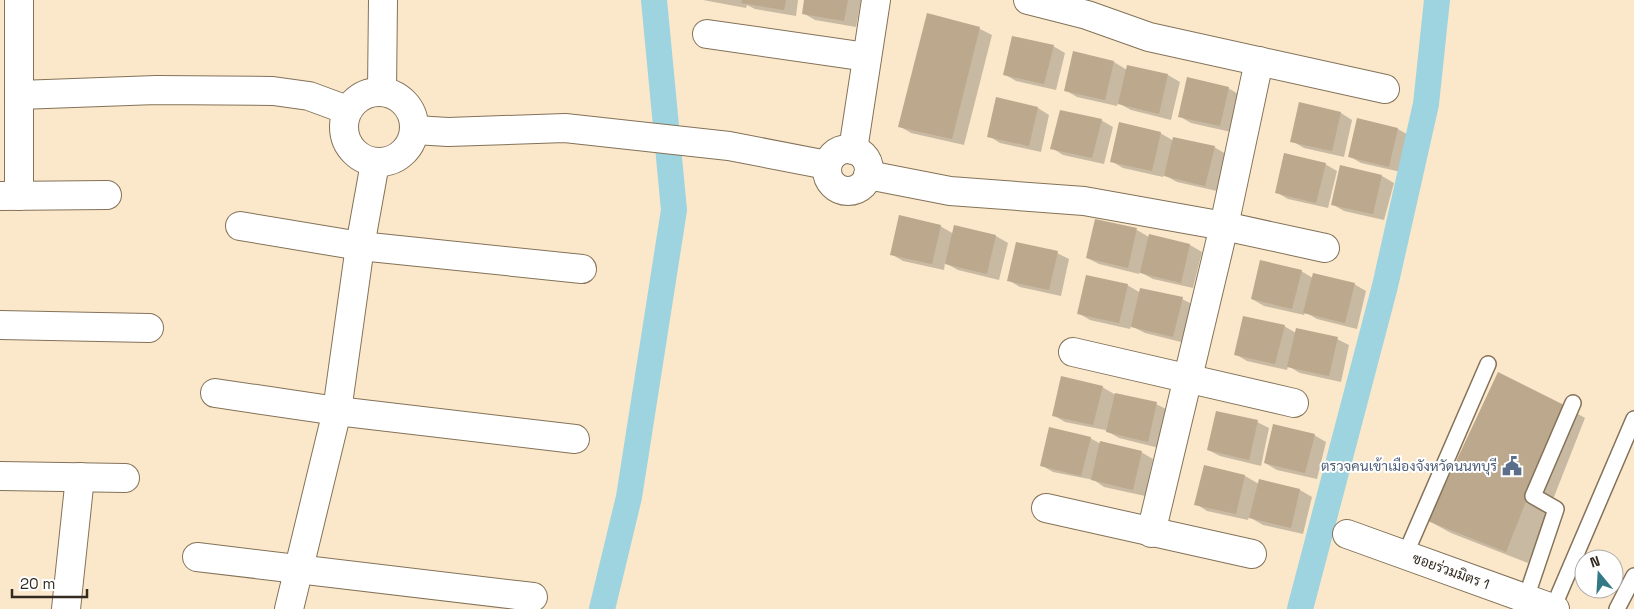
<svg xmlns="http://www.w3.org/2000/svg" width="1634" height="609" font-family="'Space Grotesk',Sarabun,sans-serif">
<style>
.shadow{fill:#0003}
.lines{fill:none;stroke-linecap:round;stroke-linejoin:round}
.canal{stroke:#9dd4e0;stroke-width:26}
.building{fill:#bba88d}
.lane-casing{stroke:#837258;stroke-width:18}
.street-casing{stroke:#837258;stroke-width:30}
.lane{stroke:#fff;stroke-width:15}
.street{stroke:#fff;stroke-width:28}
.labels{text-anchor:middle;stroke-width:4;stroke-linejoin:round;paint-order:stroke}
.service-label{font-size:14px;fill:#4e5e75;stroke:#fff;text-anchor:end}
.street-label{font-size:14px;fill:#332b20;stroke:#fff}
</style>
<rect width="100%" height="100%" fill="#fbe8cb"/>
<g class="shadow">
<polygon points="703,0 798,0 796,16 755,9 747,5 746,8"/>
<polygon points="805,0 861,0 856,27 815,20 803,13"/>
<polygon points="928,14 980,29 992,35 964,145 911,133 899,126"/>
<polygon points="1053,46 1065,53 1056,90 1016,81 1004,74"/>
<polygon points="1074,53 1114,62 1127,70 1128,66 1168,75 1180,82 1171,120 1131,110 1118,103 1117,106 1077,97 1065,90"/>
<polygon points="1228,88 1240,95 1231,132 1191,123 1179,116"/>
<polygon points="1038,108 1049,115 1041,152 1000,143 989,136"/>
<polygon points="1341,113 1352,120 1344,157 1304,148 1292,141"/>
<polygon points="1358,119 1398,129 1410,136 1401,172 1361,163 1349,156"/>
<polygon points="1101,120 1113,127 1104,164 1063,155 1052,148"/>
<polygon points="1160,133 1174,141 1214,147 1226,154 1217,191 1177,182 1164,175 1163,177 1123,168 1111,161"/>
<polygon points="1325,164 1337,171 1328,208 1288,199 1276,192"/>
<polygon points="1382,176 1394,183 1384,220 1344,211 1332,204"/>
<polygon points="940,226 954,234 996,236 1008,243 999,280 958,270 945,263 944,270 903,261 891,254"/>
<polygon points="1137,230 1149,237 1190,245 1202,252 1193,288 1153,279 1140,272 1139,274 1099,264 1087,258"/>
<polygon points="1057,253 1069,259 1061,296 1020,287 1008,280"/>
<polygon points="1301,271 1313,278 1354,284 1366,291 1357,329 1317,319 1305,312 1304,315 1264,306 1252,299"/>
<polygon points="1127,285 1141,293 1182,299 1194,305 1185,343 1145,333 1131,326 1130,329 1090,320 1078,313"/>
<polygon points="1284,326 1296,333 1337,339 1349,345 1341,382 1300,373 1288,366 1287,370 1247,361 1235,354"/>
<polygon points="1102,387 1116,395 1156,404 1168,410 1159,448 1119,438 1105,430 1065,422 1053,415"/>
<polygon points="1564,406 1585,418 1528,563 1451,533 1429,521"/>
<polygon points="1257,422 1269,428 1261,466 1220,456 1208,450"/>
<polygon points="1314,435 1326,442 1317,479 1277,470 1265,463"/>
<polygon points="1090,438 1101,444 1141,452 1153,459 1145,496 1104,487 1094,480 1053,472 1041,465"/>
<polygon points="1205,467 1245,476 1259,484 1260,480 1300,490 1312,497 1303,534 1263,525 1249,517 1248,520 1207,511 1196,504"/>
</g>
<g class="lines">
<g class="canal">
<polyline points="602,609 629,497 674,210 654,0"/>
<polyline points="1300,609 1385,286 1426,104 1437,0"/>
</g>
</g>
<g class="building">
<polygon points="742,0 786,0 784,10 741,3"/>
<polygon points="804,0 848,0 844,21 802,14"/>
<polygon points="927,13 980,27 952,139 898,127"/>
<polygon points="1012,36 1054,45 1044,84 1003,75"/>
<polygon points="1073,51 1114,61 1105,100 1064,91"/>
<polygon points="1127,65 1168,74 1159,114 1118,104"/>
<polygon points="1187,77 1229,87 1220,126 1178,117"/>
<polygon points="996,97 1038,107 1029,146 987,137"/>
<polygon points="1299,102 1341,112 1332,151 1290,142"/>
<polygon points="1060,110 1102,119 1092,158 1050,149"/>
<polygon points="1357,118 1398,128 1389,167 1348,157"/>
<polygon points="1119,122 1161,132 1152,171 1110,162"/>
<polygon points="1173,137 1215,146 1205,186 1164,176"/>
<polygon points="1284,153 1326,163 1316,203 1275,193"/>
<polygon points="1340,165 1382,175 1373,214 1331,205"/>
<polygon points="899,215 941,225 932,264 890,255"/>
<polygon points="1095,219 1137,228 1128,268 1086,258"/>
<polygon points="954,225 996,235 987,274 945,264"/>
<polygon points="1149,234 1190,244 1181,283 1140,273"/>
<polygon points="1016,242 1058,251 1049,290 1007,281"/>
<polygon points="1260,260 1302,270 1292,309 1251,299"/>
<polygon points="1313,273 1355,283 1345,323 1303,313"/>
<polygon points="1086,275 1128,284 1119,323 1077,314"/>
<polygon points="1140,288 1183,297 1173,337 1131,327"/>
<polygon points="1243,316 1285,325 1275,364 1234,355"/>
<polygon points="1296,328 1338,337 1329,376 1287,367"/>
<polygon points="1498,372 1564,405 1506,552 1428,521"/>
<polygon points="1061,376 1103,386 1093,425 1052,416"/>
<polygon points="1115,393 1157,402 1148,442 1106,432"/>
<polygon points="1216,411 1258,420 1249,460 1207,450"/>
<polygon points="1273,424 1315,434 1305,473 1264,463"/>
<polygon points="1049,427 1091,437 1081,476 1040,466"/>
<polygon points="1100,441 1142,451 1133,490 1091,480"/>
<polygon points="1204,465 1245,475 1236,514 1194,505"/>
<polygon points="1259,479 1300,489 1291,528 1249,518"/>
</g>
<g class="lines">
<defs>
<g id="lane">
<polyline points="1405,555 1488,364"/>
<polyline points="1524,604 1556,509 1533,496 1573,403"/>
<polyline points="1553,608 1634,419"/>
<polyline points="1617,609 1634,576"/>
</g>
<g id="street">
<polyline points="19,0 19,196"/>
<polyline points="1028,0 1087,15 1149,37 1385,89"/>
<polyline points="707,34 867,57"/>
<polyline points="382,91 383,0"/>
<circle cx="379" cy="127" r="35"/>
<polyline points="19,95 156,90 273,91 309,96 347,110"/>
<polyline points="415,130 448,132 565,128 729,146 827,165"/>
<circle cx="848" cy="170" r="21"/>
<polyline points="853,150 876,0"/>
<polyline points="868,175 950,191 1084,201 1224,226 1325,248"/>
<polyline points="0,196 107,195"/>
<polyline points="240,226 360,246 582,269"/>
<polyline points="0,325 149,328"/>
<polyline points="1073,352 1294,403"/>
<polyline points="215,393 337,411 575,439"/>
<polyline points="0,476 125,478"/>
<polyline points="1046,508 1252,554"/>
<polyline points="1151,533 1224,226 1259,61"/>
<polyline points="1347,534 1555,609"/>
<polyline points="197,557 533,597"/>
<polyline points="66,609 80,477"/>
<polyline points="289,609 337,411 360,246 375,163"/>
</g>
</defs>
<use href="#lane" class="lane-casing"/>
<use href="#street" class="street-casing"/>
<use href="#lane" class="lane"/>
<use href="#street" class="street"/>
</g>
<defs>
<symbol id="civic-bare" viewBox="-9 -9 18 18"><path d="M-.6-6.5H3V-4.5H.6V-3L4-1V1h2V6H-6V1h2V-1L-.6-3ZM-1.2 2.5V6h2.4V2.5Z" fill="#5c6f8a" stroke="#fff" stroke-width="2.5" paint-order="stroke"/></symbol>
</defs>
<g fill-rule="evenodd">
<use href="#civic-bare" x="1498" y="452" width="28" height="28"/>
</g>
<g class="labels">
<g class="service-label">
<text x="1497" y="471">ตรวจคนเข้าเมืองจังหวัดนนทบุรี</text>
</g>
<g class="street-label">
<text transform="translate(1451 571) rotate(20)" y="5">ซอยร่วมมิตร 1</text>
</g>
</g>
<g transform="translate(1599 574) rotate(342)"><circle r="24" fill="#ffffff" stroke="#adaaa6"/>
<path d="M0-4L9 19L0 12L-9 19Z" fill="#337985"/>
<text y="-8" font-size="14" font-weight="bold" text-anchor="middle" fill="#332b20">N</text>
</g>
<path d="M12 589v8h75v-8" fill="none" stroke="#332b20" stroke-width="2.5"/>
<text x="20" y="589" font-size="15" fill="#332b20" stroke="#ffffff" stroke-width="4" paint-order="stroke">20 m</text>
</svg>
